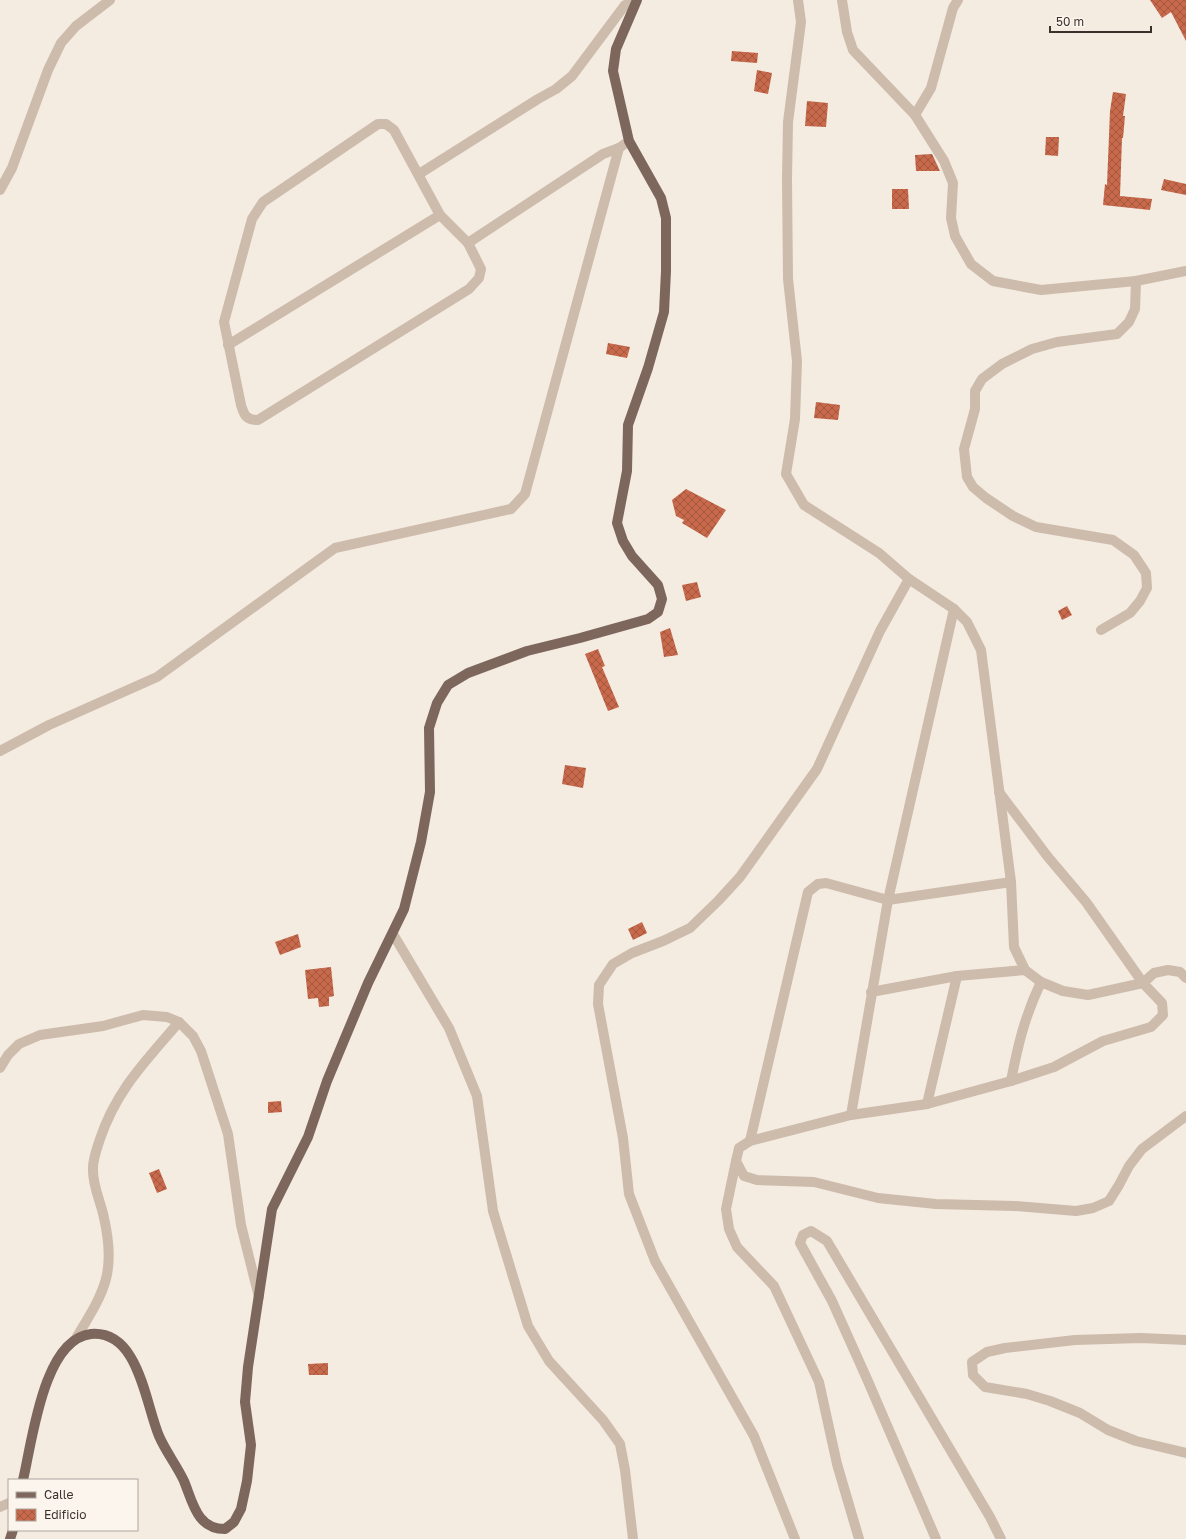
<svg xmlns="http://www.w3.org/2000/svg" width="1186" height="1539" font-family="'Golos Text',sans-serif">
<style>
.building{fill:url(#building-cross-hatch)}
.lines{fill:none;stroke-linecap:round;stroke-linejoin:round}
.minor{stroke:#cdbbac;stroke-width:10}
.major{stroke:#7d675c;stroke-width:10}
</style>
<defs>
<pattern id="building-cross-hatch" width="8" height="8" patternUnits="userSpaceOnUse"><rect width="8" height="8" fill="#c8694b"/><path d="M0 0l8 8M0 8l8-8" fill="none" stroke="#a4573f"/></pattern>
</defs>
<rect width="100%" height="100%" fill="#f4ebe1"/>
<g class="building">
<polygon points="1150,0 1186,0 1186,41 1171,12 1162,18"/>
<polygon points="732,51 758,53 757,63 731,61"/>
<polygon points="757,70 772,73 768,94 754,91"/>
<polygon points="1113,92 1126,94 1123,116 1125,116 1123,138 1122,138 1120,196 1152,199 1150,210 1103,205 1105,184 1107,185 1110,111"/>
<polygon points="807,101 828,103 826,127 805,126"/>
<polygon points="1046,137 1059,137 1058,156 1045,155"/>
<polygon points="932,154 940,171 916,171 915,155"/>
<polygon points="1164,179 1186,184 1186,195 1161,190"/>
<polygon points="892,189 908,189 909,209 892,209"/>
<polygon points="608,343 630,347 627,358 606,354"/>
<polygon points="816,402 840,405 838,420 814,418"/>
<polygon points="686,489 726,510 707,538 682,523 684,520 676,516 672,500"/>
<polygon points="697,582 701,597 686,601 682,585"/>
<polygon points="1067,606 1072,615 1062,620 1058,611"/>
<polygon points="670,628 678,655 664,657 660,632"/>
<polygon points="598,649 605,666 602,667 619,707 608,711 585,654"/>
<polygon points="565,765 586,768 583,788 562,784"/>
<polygon points="642,922 647,933 633,940 628,929"/>
<polygon points="298,934 301,947 280,955 275,942"/>
<polygon points="331,967 334,996 329,997 329,1006 319,1007 318,998 308,999 305,970"/>
<polygon points="281,1101 282,1112 268,1113 268,1102"/>
<polygon points="159,1169 167,1189 157,1193 149,1173"/>
<polygon points="328,1363 328,1375 309,1375 308,1364"/>
</g>
<g class="lines">
<g class="minor">
<polyline points="798,0 801,22 788,122 787,179 788,279 797,361 795,419 786,474 804,505 879,553 909,579 954,609 967,622 981,650 1011,882 1014,947 1025,970 1041,982 1063,991 1088,995 1143,983 1154,973 1168,970 1180,972 1186,978"/>
<polyline points="842,0 847,32 853,50 915,115 944,161 953,183 951,218 955,236 971,264 993,281 1041,290 1136,281 1186,271"/>
<polyline points="915,115 931,88 953,8 958,0"/>
<path d="M 378,124 L 386,124 L 394,130 L 440,215 L 468,243 L 481,269 L 479,278 L 469,289 L 258,420 C 246,420 244,415 241,405 L 224,322 L 252,219 L 263,202 Z"/>
<polyline points="419,174 538,99 556,89 572,76 625,5 629,4 634,6"/>
<polyline points="0,190 12,168 48,70 61,43 76,26 110,0"/>
<polyline points="468,243 603,154 619,148"/>
<polyline points="228,345 440,215"/>
<polyline points="1101,630 1130,613 1140,601 1147,588 1146,573 1134,555 1113,540 1036,527 1013,516 986,498 973,487 967,477 964,449 975,409 975,391 982,379 1002,364 1032,349 1057,342 1117,334 1129,322 1135,309 1136,281"/>
<polyline points="0,751 49,725 157,677 335,548 511,509 525,494 619,148 629,141"/>
<polyline points="999,792 1048,857 1086,902 1143,983 1162,1003 1163,1015 1151,1027 1103,1041 1054,1067 1011,1081 927,1104 851,1115 750,1141 739,1148 736,1161 744,1176 757,1180 814,1182 878,1198 936,1204 1015,1206 1076,1211 1093,1208 1109,1201 1119,1185 1129,1166 1142,1149 1186,1116"/>
<polyline points="393,934 449,1028 477,1096 493,1211 528,1326 549,1361 603,1420 620,1444 625,1470 633,1539"/>
<polyline points="871,992 957,976 1025,970"/>
<polyline points="0,1068 8,1055 19,1044 40,1035 103,1026 143,1015 167,1017 179,1022 193,1036 201,1051 228,1134 241,1225 259,1297"/>
<path d="M 1011,1081 C 1018,1044 1025,1016 1041,982"/>
<polyline points="927,1104 957,976"/>
<polyline points="851,1115 888,900 954,609"/>
<polyline points="750,1141 808,892 818,884 826,883 888,900 1011,882"/>
<polyline points="736,1161 726,1209 729,1229 737,1247 774,1286 819,1382 837,1464 859,1539"/>
<path d="M 75,1340 C 103,1293 117,1275 104,1218 C 101,1202 92,1185 93,1168 C 93,1159 97,1148 100,1139 C 117,1089 146,1061 179,1022"/>
<polyline points="1186,1340 1141,1338 1075,1340 1005,1348 987,1352 972,1362 973,1375 985,1387 1027,1394 1050,1401 1080,1413 1108,1430 1136,1441 1186,1453"/>
<polyline points="0,1507 9,1503"/>
<polyline points="795,1539 754,1436 655,1261 629,1194 623,1138 598,1004 599,985 613,964 632,953 663,941 690,928 718,901 740,877 817,769 880,631 909,579"/>
<polyline points="936,1539 867,1379 832,1301 800,1243 803,1235 811,1231 827,1241 990,1517 1001,1539"/>
</g>
<g class="major">
<path d="M 23,1480 C 32,1443 43,1339 91,1334 C 139,1330 145,1403 159,1436 C 166,1452 177,1466 184,1481 C 193,1503 197,1529 225,1529 L 234,1522 L 241,1509 L 247,1481 L 251,1445 L 245,1402 L 248,1367 L 272,1209 L 308,1137 L 327,1081 L 368,983 L 404,909 L 421,842 L 430,792 L 429,728 L 437,703 L 448,685 L 468,673 L 527,651 L 580,638 L 648,619 L 658,612 L 662,599 L 658,585 L 632,556 L 623,541 L 617,523 L 627,471 L 628,425 L 648,368 L 664,312 L 666,271 L 666,218 L 661,198 L 629,141 L 613,71 L 616,49 L 637,0"/>
<polyline points="10,1539 13,1530"/>
</g>
</g>
<rect x="8" y="1479" width="130" height="52" fill="#fbf5ee" stroke="#aea6a0"/>
<rect x="16" y="1492" width="20" height="6" fill="#7d675c" stroke="#aea6a0"/>
<text x="44" y="1499" font-size="12" fill="#3b302b">Calle</text>
<rect x="16" y="1509" width="20" height="12" fill="url(#building-cross-hatch)" stroke="#aea6a0"/>
<text x="44" y="1519" font-size="12" fill="#3b302b">Edificio</text>
<path d="M1050 26v6h101v-6" fill="none" stroke="#3b302b" stroke-width="2"/>
<text x="1056" y="26" font-size="12" fill="#3b302b" stroke="#fbf5ee" stroke-width="3" paint-order="stroke">50 m</text>
</svg>
